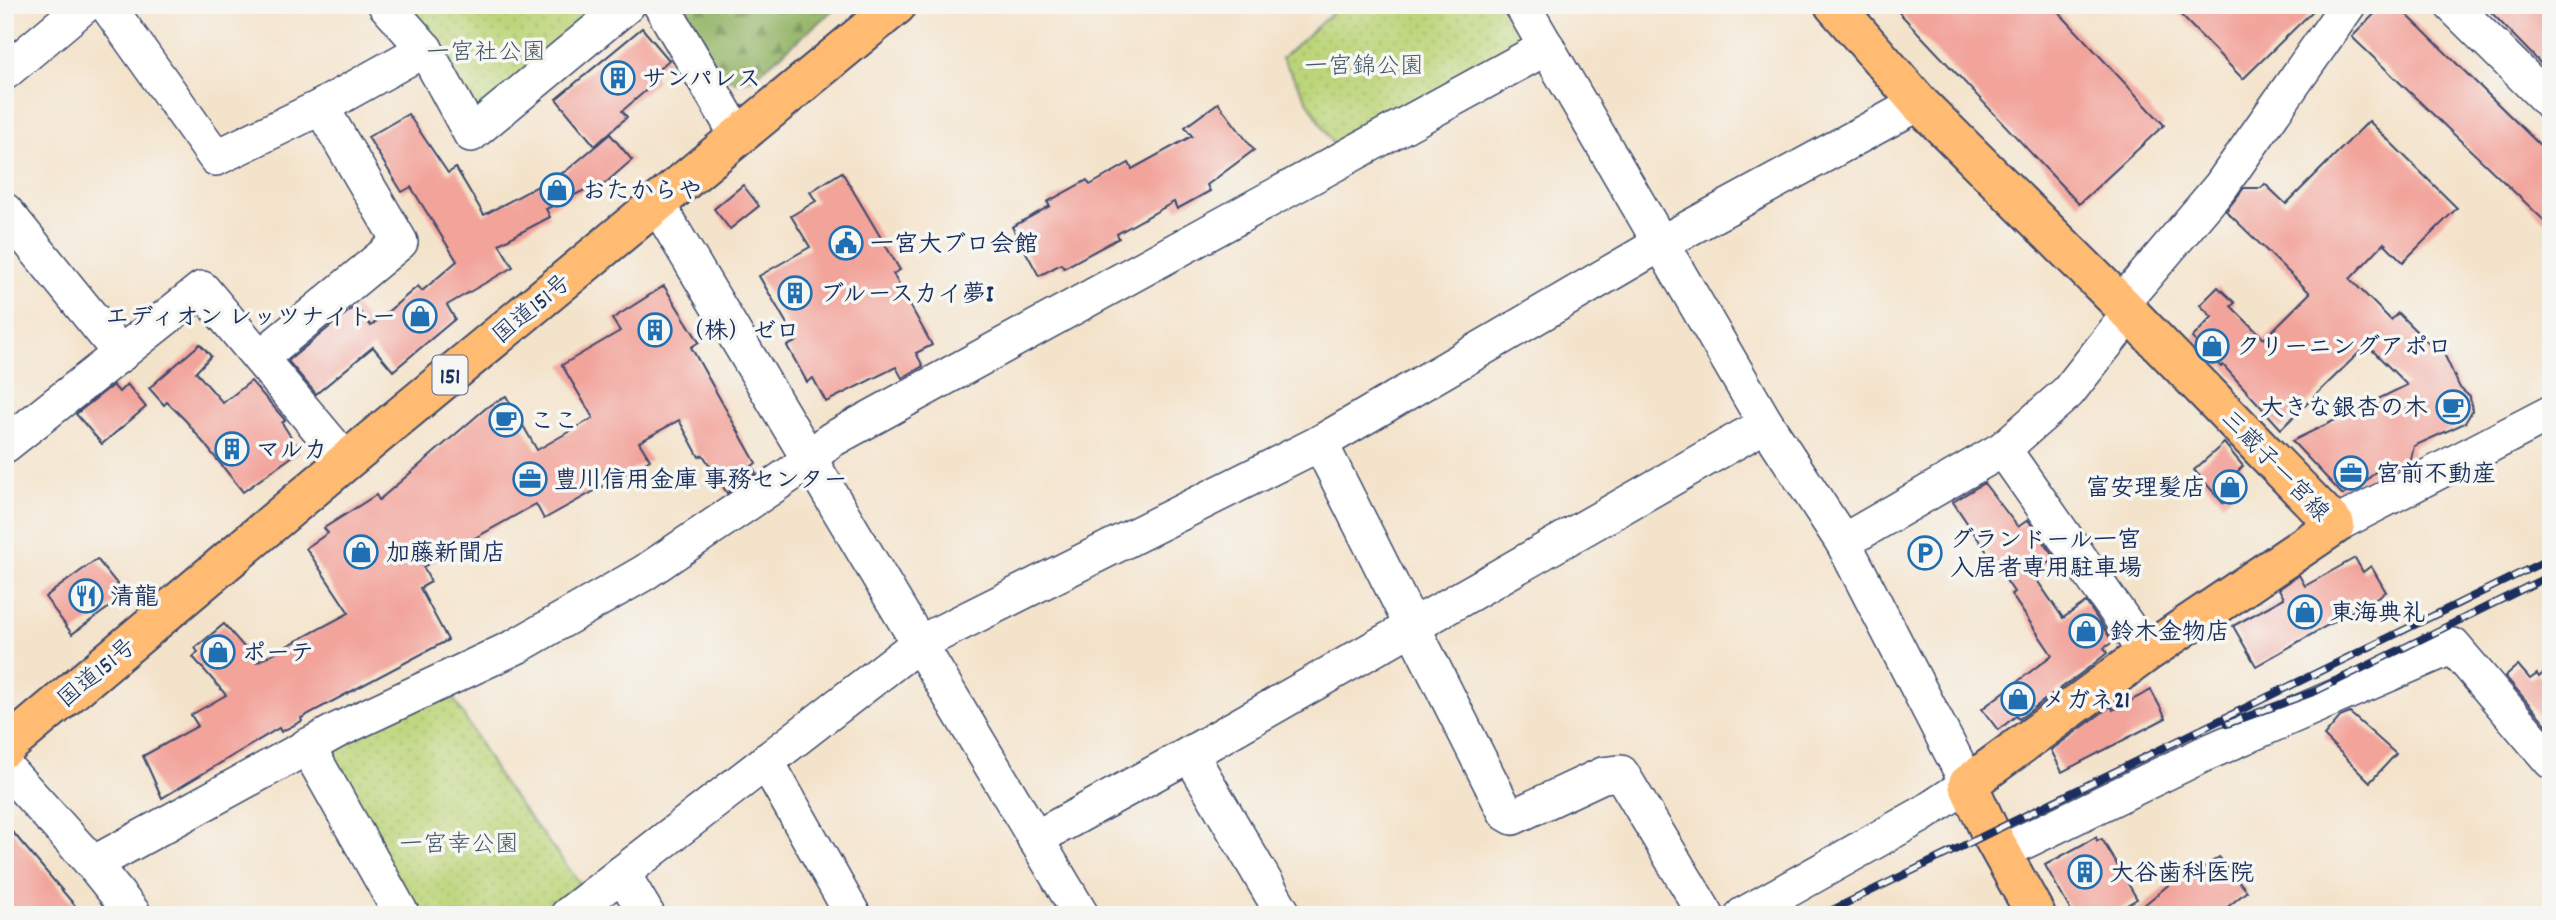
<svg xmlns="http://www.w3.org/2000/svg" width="2556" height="920" font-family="Dekko,'Klee One',sans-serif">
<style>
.green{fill:url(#green-dots);stroke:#6c826c;stroke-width:2}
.forest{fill:url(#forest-firs);stroke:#587264;stroke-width:2}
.building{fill:#f2a39a}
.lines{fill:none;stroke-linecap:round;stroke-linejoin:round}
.minor-casing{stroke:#3c4a6e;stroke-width:38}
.major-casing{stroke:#3c4a6e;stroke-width:42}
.highway-casing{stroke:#3c4a6e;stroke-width:42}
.minor{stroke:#fff;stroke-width:35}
.major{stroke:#ffbb71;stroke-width:38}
.highway{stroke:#ffbb71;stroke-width:38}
.rail-casing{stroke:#1b2f5e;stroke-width:8}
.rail{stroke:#f6f6f2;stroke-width:5;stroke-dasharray:16;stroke-linecap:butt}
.labels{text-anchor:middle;stroke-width:7;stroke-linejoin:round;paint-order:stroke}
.shield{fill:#f6f6f2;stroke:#5d6b8a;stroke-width:2}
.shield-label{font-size:23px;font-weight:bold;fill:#1b2f5e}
.park-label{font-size:24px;fill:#445865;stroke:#f6f6f2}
.poi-label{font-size:24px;font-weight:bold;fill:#1b2f5e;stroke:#f6f6f2;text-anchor:start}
.street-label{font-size:24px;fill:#1b2f5e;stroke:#f6f6f2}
</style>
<defs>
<pattern id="green-dots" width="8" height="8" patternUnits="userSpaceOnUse" patternTransform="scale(1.75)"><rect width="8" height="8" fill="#bdd57a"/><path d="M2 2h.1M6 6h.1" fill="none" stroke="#a2b76c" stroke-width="1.8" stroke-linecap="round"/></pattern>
<pattern id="forest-firs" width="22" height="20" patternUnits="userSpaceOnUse" patternTransform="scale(1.75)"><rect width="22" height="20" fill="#96b66a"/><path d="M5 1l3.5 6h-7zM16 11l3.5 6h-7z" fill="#7a945a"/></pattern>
</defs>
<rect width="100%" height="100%" fill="#f6f6f2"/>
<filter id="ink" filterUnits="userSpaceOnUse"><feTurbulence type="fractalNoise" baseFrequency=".0143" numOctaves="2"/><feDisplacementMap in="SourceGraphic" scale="14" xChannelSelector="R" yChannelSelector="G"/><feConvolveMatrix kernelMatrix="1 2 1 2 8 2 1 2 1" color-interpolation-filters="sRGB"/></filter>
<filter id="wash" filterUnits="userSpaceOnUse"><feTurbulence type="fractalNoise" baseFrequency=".00686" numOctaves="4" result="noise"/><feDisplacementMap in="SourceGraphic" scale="28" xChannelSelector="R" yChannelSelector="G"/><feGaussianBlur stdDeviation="1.57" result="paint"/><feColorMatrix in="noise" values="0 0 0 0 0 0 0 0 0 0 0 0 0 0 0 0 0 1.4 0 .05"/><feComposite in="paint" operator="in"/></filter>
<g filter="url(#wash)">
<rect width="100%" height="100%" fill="#f4e3cb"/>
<g class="green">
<polygon points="394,5 610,5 481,114"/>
<polygon points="1341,5 1506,5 1524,36 1519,46 1336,149 1282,58"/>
<polygon points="450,692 502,782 580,883 542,915 418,915 329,759 330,745"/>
</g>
<polygon class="forest" points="679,5 839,5 752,79 736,82 720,75"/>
<g id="blocks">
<g class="building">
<polygon points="1892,5 2052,5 2164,125 2079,204"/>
<polygon points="2171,5 2319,5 2243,79"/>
<polygon points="2383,5 2397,5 2551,156 2551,227 2352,37"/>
<polygon points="2484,5 2516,5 2523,13 2529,7 2533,11 2538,6 2551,18 2551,74"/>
<polygon points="642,28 669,60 652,75 657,81 622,111 627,117 595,146 556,99"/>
<polygon points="1218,103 1254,150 1207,185 1210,191 1177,209 1174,202 1117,234 1119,238 1064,268 1061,264 1039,276 1012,227 1050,206 1047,202 1087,180 1090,185 1129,163 1132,169 1192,136 1185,127"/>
<polygon points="408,114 448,173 456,168 484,215 566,171 610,134 632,160 602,186 599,183 546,209 550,217 499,244 513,267 447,305 455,319 393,371 373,347 316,394 288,361 355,306 371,326 418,286 422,291 457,261 411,187 402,192 368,137"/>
<polygon points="2369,121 2457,208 2403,262 2384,243 2350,279 2391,320 2398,313 2432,347 2439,343 2460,388 2470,397 2472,411 2465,423 2414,446 2410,464 2399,469 2380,467 2363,484 2359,480 2343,495 2292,441 2407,385 2367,345 2281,429 2223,365 2221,367 2192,338 2212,317 2200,305 2218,287 2235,303 2231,306 2264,339 2310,293 2226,211 2244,188 2261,188 2265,184 2286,204"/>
<polygon points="842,172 900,270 893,274 932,345 916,353 923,366 902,378 896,367 826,402 813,378 807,382 787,346 797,341 759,276 810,247 791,216 816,201 810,192"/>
<polygon points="743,185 759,206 730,229 714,209"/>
<polygon points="664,286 699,342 691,347 756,463 752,466 756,473 727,493 703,455 699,457 679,420 639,442 650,460 544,519 536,504 423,567 431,582 420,588 448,640 301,718 302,721 281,732 279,728 162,798 143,756 198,726 191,715 226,695 193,657 198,652 195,648 224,624 257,662 349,613 306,548 328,533 324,528 376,495 379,500 486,408 506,396 537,450 593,418 562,365 620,331 612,319"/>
<polygon points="200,344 211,356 196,372 223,403 251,381 285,420 282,423 300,451 243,492 186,421 167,402 164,405 149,388"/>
<polygon points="127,384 146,407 102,444 76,414 113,385 119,392"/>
<polygon points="2224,443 2243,466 2233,476 2241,487 2223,503 2194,470"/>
<polygon points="1984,483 2018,527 2028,520 2055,558 2032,573 2063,618 2086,602 2113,642 2104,648 2107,653 2091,666 2019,719 2016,716 1998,730 1982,709 2052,655 2011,594 2014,592 1953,502"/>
<polygon points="2355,558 2363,572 2371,566 2386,592 2256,666 2233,626 2284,598 2279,589 2299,575 2305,586"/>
<polygon points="97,559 126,595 72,634 45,597"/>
<polygon points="2518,665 2530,679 2537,674 2539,677 2551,666 2551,730 2505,676"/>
<polygon points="2151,690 2166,718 2062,772 2051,750 2111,706 2113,710"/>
<polygon points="2350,713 2396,754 2370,782 2324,736 2340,717"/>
<polygon points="5,823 83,915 5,915"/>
<polygon points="2096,837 2097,841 2102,839 2137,899 2110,915 2073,915 2045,865"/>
<polygon points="2219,857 2247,891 2218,915 2132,915 2183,873 2187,879"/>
</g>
</g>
</g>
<g filter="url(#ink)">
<use href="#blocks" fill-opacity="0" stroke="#3c4a6e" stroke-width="2"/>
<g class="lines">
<defs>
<g id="minor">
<polyline points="107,5 216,158 321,107 425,49"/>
<polyline points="386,5 425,49 471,134 627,5"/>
<polyline points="661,5 738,136"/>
<polyline points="1522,5 1766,424 1843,542 1968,784 1921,815 1743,915"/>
<polyline points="2452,5 2551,103"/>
<polyline points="5,72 85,5"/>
<polyline points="657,204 1081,915"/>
<polyline points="5,211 121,354"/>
<polyline points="2121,304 2221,186 2348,5"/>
<polyline points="260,358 400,242 321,107"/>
<polyline points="1320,443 1506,813 1513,817 1603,775 1621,773 1706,915"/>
<polyline points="5,445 202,289 346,461"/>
<polyline points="2003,449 2146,653"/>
<polyline points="2335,525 2551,413"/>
<polyline points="1843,542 2003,449 2068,392 2130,313"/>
<polyline points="307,746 402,915"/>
<polyline points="1190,754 1284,915"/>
<polyline points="766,761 853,915"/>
<polyline points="5,767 93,864 134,915"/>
<polyline points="1035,839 1190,754 1766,424"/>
<polyline points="2002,852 2204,754 2453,646 2551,761"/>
<polyline points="93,864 336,731 517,646 644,573 792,473 831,440 1547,47"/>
<polyline points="622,873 647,915"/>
<polyline points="568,915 918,644 1320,443 1660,244 1919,103"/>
</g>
<polyline id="major" points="1834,5 1919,103 2121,304 2335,525 2146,653 1968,784 1991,834 2036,915"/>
<polyline id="highway" points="5,748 346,461 897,5"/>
</defs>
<use href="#minor" class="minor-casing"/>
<use href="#major" class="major-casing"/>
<use href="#highway" class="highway-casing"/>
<use href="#minor" class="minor"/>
<use href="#major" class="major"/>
<use href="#highway" class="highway"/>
<defs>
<g id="rail">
<polyline points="2227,724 2316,691 2551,575"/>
<polyline points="1822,915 2551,558"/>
</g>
</defs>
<use href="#rail" class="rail-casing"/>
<use href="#rail" class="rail"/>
</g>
</g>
<defs>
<symbol id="building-ring" viewBox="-11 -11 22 22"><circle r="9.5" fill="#f6f6f2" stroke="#1f6fb2" stroke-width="1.5"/><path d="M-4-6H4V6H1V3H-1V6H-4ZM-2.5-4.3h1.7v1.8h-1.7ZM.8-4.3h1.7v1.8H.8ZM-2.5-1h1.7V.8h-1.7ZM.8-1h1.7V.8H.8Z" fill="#1f6fb2"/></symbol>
<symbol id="shop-ring" viewBox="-11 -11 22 22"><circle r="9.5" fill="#f6f6f2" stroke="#1f6fb2" stroke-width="1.5"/><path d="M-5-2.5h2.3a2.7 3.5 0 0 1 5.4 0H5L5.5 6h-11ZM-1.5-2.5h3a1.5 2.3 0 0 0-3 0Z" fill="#1f6fb2"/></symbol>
<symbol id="civic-ring" viewBox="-11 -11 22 22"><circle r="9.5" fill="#f6f6f2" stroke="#1f6fb2" stroke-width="1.5"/><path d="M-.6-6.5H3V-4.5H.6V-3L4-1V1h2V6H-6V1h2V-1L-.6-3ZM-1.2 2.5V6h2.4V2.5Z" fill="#1f6fb2"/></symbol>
<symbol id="cafe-ring" viewBox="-11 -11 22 22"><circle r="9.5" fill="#f6f6f2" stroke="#1f6fb2" stroke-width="1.5"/><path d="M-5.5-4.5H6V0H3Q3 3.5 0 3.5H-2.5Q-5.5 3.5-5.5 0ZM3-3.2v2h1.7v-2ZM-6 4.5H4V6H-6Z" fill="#1f6fb2"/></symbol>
<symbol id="office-ring" viewBox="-11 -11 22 22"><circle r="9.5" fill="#f6f6f2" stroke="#1f6fb2" stroke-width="1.5"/><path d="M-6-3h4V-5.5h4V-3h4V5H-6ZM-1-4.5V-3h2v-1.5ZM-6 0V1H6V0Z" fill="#1f6fb2"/></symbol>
<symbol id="parking-ring" viewBox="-11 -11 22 22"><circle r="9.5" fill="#f6f6f2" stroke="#1f6fb2" stroke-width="1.5"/><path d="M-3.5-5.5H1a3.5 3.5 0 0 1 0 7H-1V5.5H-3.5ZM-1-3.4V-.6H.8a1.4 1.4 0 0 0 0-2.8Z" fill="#1f6fb2"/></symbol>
<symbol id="restaurant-ring" viewBox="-11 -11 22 22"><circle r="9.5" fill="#f6f6f2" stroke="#1f6fb2" stroke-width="1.5"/><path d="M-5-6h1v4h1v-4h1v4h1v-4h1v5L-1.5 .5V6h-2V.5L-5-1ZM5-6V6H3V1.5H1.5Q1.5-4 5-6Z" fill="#1f6fb2"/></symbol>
</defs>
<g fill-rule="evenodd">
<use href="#building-ring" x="599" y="59" width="38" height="38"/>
<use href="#shop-ring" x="538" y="171" width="38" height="38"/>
<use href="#civic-ring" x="827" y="224" width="38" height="38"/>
<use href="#building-ring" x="776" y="274" width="38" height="38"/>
<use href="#shop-ring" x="401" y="297" width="38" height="38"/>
<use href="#building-ring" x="636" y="311" width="38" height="38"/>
<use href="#shop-ring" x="2193" y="327" width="38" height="38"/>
<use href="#cafe-ring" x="2434" y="388" width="38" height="38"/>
<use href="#cafe-ring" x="487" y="401" width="38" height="38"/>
<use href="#building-ring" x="213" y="430" width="38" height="38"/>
<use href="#office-ring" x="2332" y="454" width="38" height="38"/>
<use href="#office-ring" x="511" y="460" width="38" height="38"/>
<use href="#shop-ring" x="2211" y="468" width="38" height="38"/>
<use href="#shop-ring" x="342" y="533" width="38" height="38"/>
<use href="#parking-ring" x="1906" y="534" width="38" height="38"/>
<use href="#restaurant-ring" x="67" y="577" width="38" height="38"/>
<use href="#shop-ring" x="2286" y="593" width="38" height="38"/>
<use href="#shop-ring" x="2067" y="612" width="38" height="38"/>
<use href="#shop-ring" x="199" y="633" width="38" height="38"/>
<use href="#shop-ring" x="1999" y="680" width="38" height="38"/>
<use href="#building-ring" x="2066" y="853" width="38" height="38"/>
</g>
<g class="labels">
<rect class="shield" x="432.5" y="355.5" width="35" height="39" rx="5"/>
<g class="shield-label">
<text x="450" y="383">151</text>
</g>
<g class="park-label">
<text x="486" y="59">一宮社公園</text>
<text x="1364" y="73">一宮錦公園</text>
<text x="459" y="851">一宮幸公園</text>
</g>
<g class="poi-label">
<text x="642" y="86">サンパレス</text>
<text x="582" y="198">おたからや</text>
<text x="870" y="251">一宮大ブロ会館</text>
<text x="820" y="301">ブルースカイ夢I</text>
<text x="396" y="324" text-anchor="end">エディオン レッツナイトー</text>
<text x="680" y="338">（株）ゼロ</text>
<text x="2236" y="354">クリーニングアポロ</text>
<text x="2428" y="415" text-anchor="end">大きな銀杏の木</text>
<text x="530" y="428">ここ</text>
<text x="256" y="457">マルカ</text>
<text x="2376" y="481">宮前不動産</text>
<text x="554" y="487">豊川信用金庫 事務センター</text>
<text x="2206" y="495" text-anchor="end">富安理髪店</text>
<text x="1950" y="547">グランドール一宮<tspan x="1950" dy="28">入居者専用駐車場</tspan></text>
<text x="386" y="560">加藤新聞店</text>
<text x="110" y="604">清龍</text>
<text x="2330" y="620">東海典礼</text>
<text x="2110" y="639">鈴木金物店</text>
<text x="242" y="660">ポーテ</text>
<text x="2042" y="707">メガネ21</text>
<text x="2110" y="880">大谷歯科医院</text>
</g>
<g class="street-label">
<text transform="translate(531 308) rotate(-40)" y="8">国道151号</text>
<text transform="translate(2276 465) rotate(46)" y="8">三蔵子一宮線</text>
<text transform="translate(96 672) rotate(-40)" y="8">国道151号</text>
</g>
</g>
<rect width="2556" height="920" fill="none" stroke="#f6f6f2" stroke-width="28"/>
</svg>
